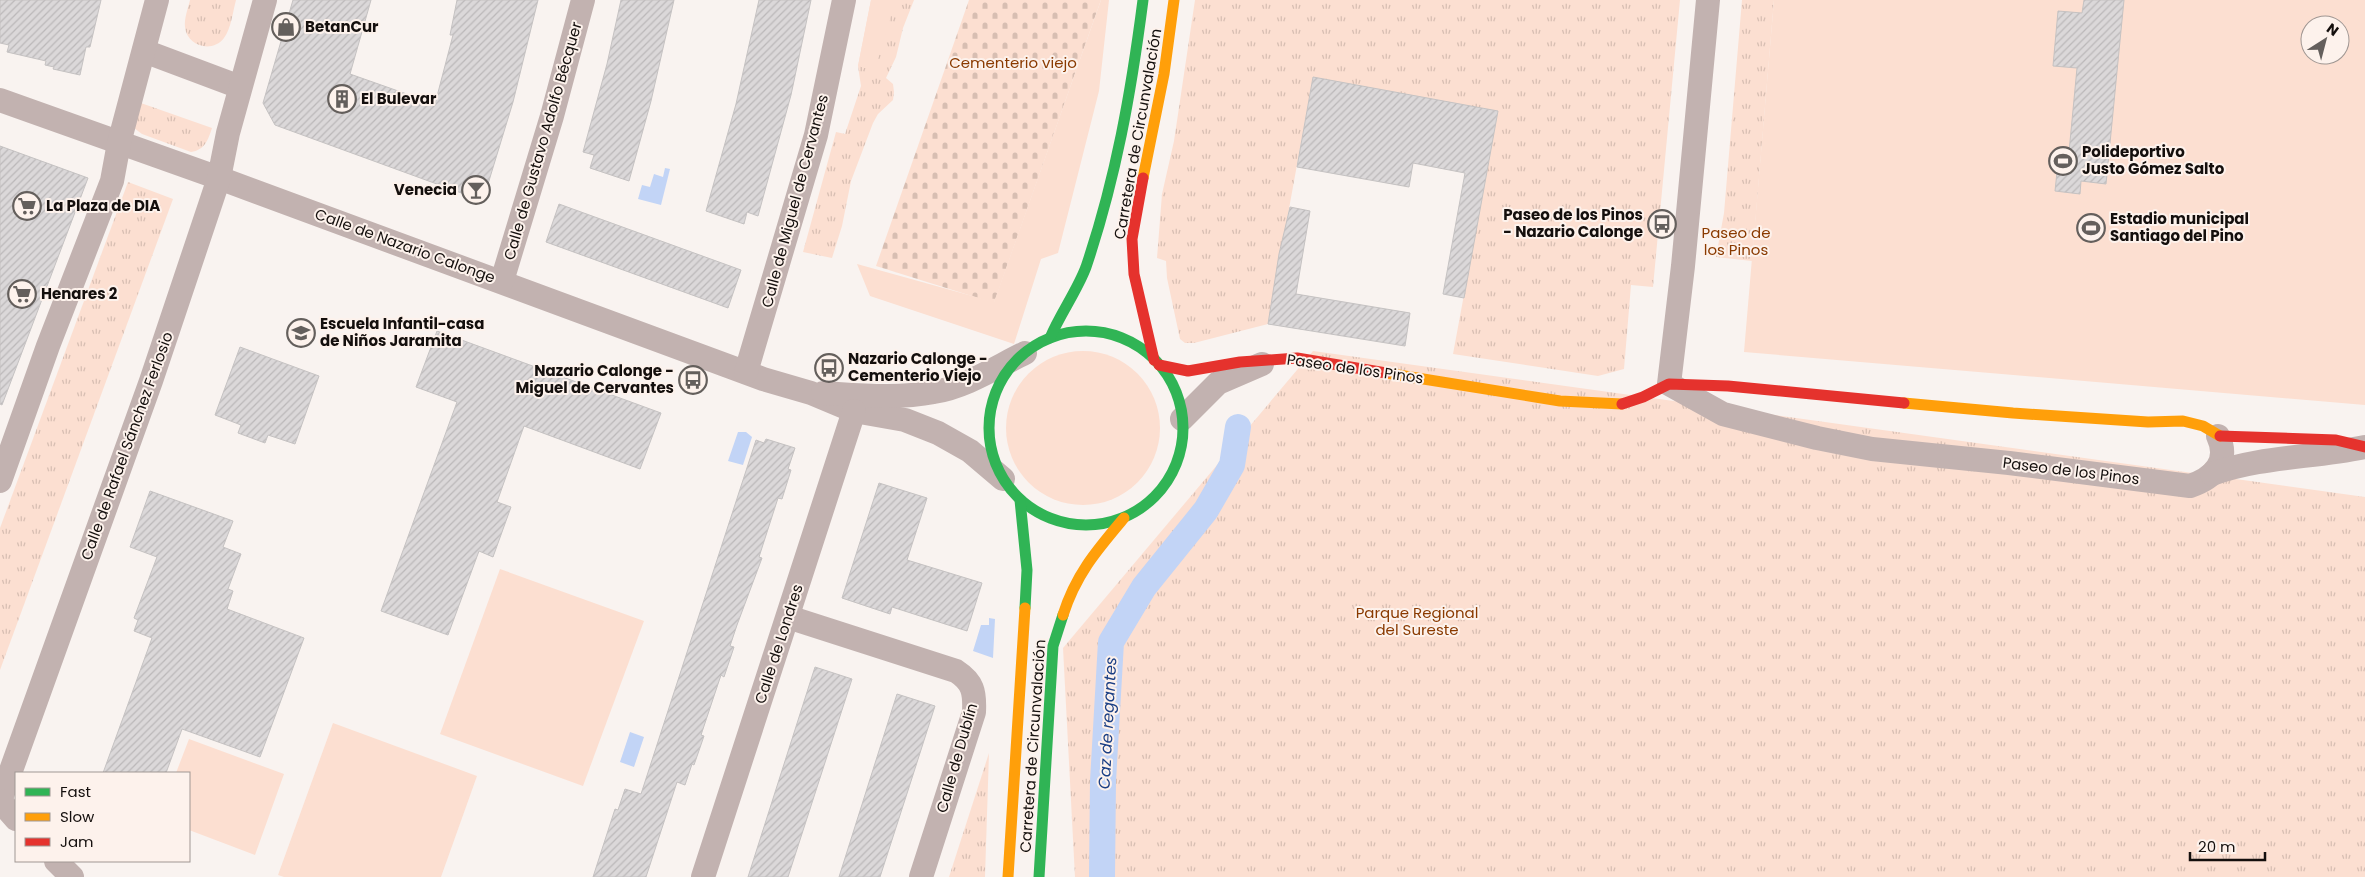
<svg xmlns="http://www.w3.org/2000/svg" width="2365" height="877" font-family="Poppins,sans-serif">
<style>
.grass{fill:url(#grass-tufts)}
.cemetery{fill:url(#cemetery-stones)}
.garden{fill:#fcdfd1;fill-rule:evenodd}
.water{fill:#c2d4f6}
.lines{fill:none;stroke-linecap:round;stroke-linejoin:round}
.canal{stroke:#c2d4f6;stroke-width:26}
.building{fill:url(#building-hatch);stroke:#c5c2c2}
.street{stroke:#c2b2b0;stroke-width:24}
.fast{stroke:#30b455;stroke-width:11}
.slow{stroke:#ff9f0a;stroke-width:11}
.jam{stroke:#e5322d;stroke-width:11}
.labels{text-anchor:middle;stroke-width:4;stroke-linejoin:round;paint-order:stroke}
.poi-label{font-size:15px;font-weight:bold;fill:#140f0d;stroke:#fdf2ec;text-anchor:start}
.park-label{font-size:15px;fill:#8a3a00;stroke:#fdf2ec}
.street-label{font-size:15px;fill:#140f0d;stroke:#fdf2ec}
.water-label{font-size:16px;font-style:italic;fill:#1b3f85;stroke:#fdf2ec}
</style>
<defs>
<pattern id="grass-tufts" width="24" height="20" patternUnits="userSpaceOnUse" patternTransform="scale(1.25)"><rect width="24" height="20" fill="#fcdfd1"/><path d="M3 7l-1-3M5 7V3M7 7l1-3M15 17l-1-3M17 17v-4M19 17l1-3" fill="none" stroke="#d7beb2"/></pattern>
<pattern id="cemetery-stones" width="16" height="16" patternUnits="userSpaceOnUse" patternTransform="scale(1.25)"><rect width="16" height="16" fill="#fcdfd1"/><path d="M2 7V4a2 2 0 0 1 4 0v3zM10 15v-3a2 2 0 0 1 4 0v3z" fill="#d7beb2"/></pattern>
<pattern id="building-hatch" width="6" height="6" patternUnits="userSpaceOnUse" patternTransform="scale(1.25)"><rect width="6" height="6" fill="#dbd8d9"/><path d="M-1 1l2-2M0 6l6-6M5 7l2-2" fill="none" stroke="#bbb8b9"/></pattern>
</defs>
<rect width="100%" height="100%" fill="#f9f3f0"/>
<g class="grass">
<path d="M 190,0 L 236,0 C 233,11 231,29 224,38 C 213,53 187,47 185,27 C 184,19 188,8 190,0 Z"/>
<polygon points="871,0 914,0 903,28 896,57 886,78 893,84 894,92 893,100 878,114 873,123 851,181 842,226 832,258 803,252 836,132 845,134 861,86 858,66"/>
<polygon points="1195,0 1680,0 1653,287 1631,285 1624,369 1598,376 1453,354 1498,111 1313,77 1268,324 1194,343 1185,343 1180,339 1167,278 1166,261 1157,258 1162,194 1174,141"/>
<polygon points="1742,0 1774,0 1752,261 1716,257 1724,213"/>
<path d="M 138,102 L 212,128 C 208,140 205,150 191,152 L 142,134 L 134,128 Z"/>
<polygon points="128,182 173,199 0,670 0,528"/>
<polygon points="1313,351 2365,497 2365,877 1075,877 1063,648"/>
<polygon points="989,753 985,877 949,877"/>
</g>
<polygon class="cemetery" points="969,0 1101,0 994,303 876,266"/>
<g class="garden">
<polygon points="871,0 902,0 892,12 876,66 871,70 858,66"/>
<polygon points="1101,0 1109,0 1099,91 1058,253 1041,259 1014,344 870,296 857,264 994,302"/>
<path d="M 1774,0 L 2365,0 L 2365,405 L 1744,352 ZM 2310,25 L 2340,25 L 2340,55 L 2310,55 Z"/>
<circle cx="1083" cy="428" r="77"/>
<polygon points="500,569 644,621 583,786 440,734"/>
<polygon points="333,723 477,776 441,877 284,877 278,875"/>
<polygon points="189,739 284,774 255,855 189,830 189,773 176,773"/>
</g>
<g class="water">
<polygon points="665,168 670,169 661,205 638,199 642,185 650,187 654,174 663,177"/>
<polygon points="738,432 746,432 752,437 743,465 728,461"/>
<polygon points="989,618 995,619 993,658 973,651 981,625 989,625"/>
<polygon points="630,732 644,737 634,767 620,762"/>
</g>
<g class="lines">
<polyline class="canal" points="1102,877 1103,781 1111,642 1144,587 1206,510 1232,465 1238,427"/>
</g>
<g class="building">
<polygon points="0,0 101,0 90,47 86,47 80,75 53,69 54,67 45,65 46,61 7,52 9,45 0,43"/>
<polygon points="293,0 371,0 350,74 435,104 453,35 450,35 457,0 538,0 513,102 488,184 467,195 275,125 263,103"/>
<polygon points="621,0 674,0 651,101 629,181 590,168 594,155 583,152 607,64"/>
<polygon points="759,0 811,0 791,95 758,216 747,212 744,224 706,211 736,104"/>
<polygon points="2084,0 2124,0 2106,184 2081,181 2080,194 2055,191 2057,172 2067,173 2077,68 2053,66 2058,11 2082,13"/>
<polygon points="1313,77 1498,111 1464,298 1443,294 1465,173 1413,163 1409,187 1297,167"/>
<polygon points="0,146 88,178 2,405 0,404"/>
<polygon points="559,204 741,270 728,308 546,242"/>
<polygon points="1290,207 1310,211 1296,294 1410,313 1405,346 1268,324 1279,254"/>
<polygon points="437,331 661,413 640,469 524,426 497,502 511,507 493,557 479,551 448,635 381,611 457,402 416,387"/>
<polygon points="240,347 319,376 295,444 268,435 265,443 238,433 241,425 215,415"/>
<polygon points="766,439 795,448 788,469 791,470 782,499 778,498 759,557 762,558 737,625 730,646 734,647 724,677 721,675 701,735 704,736 694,765 692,764 685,785 677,782 646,877 593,877 615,809 618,810 625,789 641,794 756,440 764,443"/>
<polygon points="879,483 927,498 907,560 982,583 967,631 892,607 890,614 842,598"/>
<polygon points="150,491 233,521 223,547 241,554 228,589 233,591 227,609 304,638 260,757 182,729 166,773 103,773 152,638 134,631 138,620 134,618 157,557 130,547"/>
<polygon points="815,667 852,679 788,877 748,877"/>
<polygon points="897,694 935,706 912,778 880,877 839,877"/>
</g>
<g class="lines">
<g class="street">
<path d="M 1708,0 L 1683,266 L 1669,384 L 1723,414 L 1817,438 L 1872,449 L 2009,463 L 2190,486 C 2214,478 2230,461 2218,436"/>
<polyline points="144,51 240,87"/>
<polyline points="0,100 219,178 763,379 811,393 854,411 905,420 938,433 970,451 1003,479"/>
<polyline points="502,281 552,116 583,0"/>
<polyline points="746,372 816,135 844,0"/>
<path d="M 823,393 C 858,395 898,399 934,392 C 966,387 996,367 1025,353"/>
<polyline points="1182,419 1218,383 1262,364"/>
<path d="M 2212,474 C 2261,456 2314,458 2365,447"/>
<polyline points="0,481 48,346 112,181 119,143 157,0"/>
<path d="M 788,617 L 956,671 C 973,682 975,692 974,712 L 921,877"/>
<polyline points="0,801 151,381 210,205 219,178 228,133 265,0"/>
<polyline points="0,801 16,819"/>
<polyline points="56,861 72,877"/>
<polyline points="703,877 854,411"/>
</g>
<g class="fast">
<circle cx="1086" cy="428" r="97"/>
<path d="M 1050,338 C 1060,314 1077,291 1086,267 C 1116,178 1131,93 1143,0"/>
<polyline points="1020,500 1027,570 1025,608"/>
<polyline points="1039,877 1053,646 1063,615"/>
</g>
<g class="slow">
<polyline points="1143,178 1164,74 1174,0"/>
<polyline points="1386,373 1560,401 1622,404"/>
<polyline points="1904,403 2013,413 2148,422 2183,421 2203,426 2220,436"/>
<path d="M 1063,615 C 1076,574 1097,550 1124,518"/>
<polyline points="1008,877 1025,608"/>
</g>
<g class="jam">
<polyline points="1143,178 1132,239 1134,274 1154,360"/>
<polyline points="1159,365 1188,371 1240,362 1297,358 1386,373"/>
<polyline points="1622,404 1643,397 1669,384 1728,386 1904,403"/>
<polyline points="2220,436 2336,440 2365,447"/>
</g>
</g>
<defs>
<symbol id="shop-ring" viewBox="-11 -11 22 22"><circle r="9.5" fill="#fdf2ec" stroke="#645f5c" stroke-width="1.5"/><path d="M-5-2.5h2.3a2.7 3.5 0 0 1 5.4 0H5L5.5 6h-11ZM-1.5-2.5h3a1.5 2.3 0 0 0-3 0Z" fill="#645f5c"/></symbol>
<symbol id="building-ring" viewBox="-11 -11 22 22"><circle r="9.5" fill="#fdf2ec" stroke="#645f5c" stroke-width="1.5"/><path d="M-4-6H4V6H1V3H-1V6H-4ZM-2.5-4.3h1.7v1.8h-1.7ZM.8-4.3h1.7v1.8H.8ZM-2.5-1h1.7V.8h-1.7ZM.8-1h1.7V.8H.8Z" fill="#645f5c"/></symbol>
<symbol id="stadium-ring" viewBox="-11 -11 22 22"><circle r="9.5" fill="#fdf2ec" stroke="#645f5c" stroke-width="1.5"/><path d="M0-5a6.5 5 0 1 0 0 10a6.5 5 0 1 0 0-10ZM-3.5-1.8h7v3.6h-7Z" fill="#645f5c"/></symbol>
<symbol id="bar-ring" viewBox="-11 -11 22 22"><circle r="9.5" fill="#fdf2ec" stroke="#645f5c" stroke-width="1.5"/><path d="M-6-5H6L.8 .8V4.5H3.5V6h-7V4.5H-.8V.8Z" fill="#645f5c"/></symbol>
<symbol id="supermarket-ring" viewBox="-11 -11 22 22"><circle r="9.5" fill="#fdf2ec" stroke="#645f5c" stroke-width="1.5"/><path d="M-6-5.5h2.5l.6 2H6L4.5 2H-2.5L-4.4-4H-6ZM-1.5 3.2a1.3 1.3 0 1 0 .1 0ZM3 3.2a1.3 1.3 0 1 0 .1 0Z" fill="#645f5c"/></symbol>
<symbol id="bus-ring" viewBox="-11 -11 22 22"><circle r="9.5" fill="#fdf2ec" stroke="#645f5c" stroke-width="1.5"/><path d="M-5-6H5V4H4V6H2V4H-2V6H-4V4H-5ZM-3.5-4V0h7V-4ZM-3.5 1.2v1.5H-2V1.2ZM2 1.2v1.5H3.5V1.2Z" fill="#645f5c"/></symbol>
<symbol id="school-ring" viewBox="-11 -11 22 22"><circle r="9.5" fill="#fdf2ec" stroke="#645f5c" stroke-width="1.5"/><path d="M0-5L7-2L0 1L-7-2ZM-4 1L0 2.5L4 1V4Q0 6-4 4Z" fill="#645f5c"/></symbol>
</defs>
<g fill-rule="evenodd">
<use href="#shop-ring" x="270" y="11" width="32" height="32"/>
<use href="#building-ring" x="326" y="83" width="32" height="32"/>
<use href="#stadium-ring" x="2047" y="145" width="32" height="32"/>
<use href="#bar-ring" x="460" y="174" width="32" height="32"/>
<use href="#supermarket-ring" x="11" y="190" width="32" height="32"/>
<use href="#bus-ring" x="1646" y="208" width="32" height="32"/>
<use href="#stadium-ring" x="2075" y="212" width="32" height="32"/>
<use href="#supermarket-ring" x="6" y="278" width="32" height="32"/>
<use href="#school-ring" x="285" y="317" width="32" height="32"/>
<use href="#bus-ring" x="813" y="352" width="32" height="32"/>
<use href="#bus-ring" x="677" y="364" width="32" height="32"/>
</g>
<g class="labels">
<g class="poi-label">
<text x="305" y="32">BetanCur</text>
<text x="361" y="104">El Bulevar</text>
<text x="2082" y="157">Polideportivo<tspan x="2082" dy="17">Justo Gómez Salto</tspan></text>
<text x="457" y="195" text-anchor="end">Venecia</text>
<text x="46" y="211">La Plaza de DIA</text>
<text x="1643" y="220" text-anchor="end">Paseo de los Pinos<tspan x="1643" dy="17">- Nazario Calonge</tspan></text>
<text x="2110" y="224">Estadio municipal<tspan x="2110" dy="17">Santiago del Pino</tspan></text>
<text x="41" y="299">Henares 2</text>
<text x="320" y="329">Escuela Infantil-casa<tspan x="320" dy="17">de Niños Jaramita</tspan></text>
<text x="848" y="364">Nazario Calonge -<tspan x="848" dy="17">Cementerio Viejo</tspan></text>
<text x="674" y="376" text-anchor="end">Nazario Calonge -<tspan x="674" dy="17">Miguel de Cervantes</tspan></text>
</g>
<g class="park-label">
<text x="1013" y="68">Cementerio viejo</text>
<text x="1736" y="238">Paseo de<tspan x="1736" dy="17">los Pinos</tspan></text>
<text x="1417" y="618">Parque Regional<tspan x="1417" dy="17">del Sureste</tspan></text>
</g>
<g class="street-label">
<text transform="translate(1138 134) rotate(-80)" y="5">Carretera de Circunvalación</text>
<text transform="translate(543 141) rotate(-74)" y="5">Calle de Gustavo Adolfo Bécquer</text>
<text transform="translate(795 201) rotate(-75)" y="5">Calle de Miguel de Cervantes</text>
<text transform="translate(405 246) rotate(20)" y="5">Calle de Nazario Calonge</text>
<text transform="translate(1355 369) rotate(8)" y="5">Paseo de los Pinos</text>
<text transform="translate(127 446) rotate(-70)" y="5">Calle de Rafael Sánchez Ferlosio</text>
<text transform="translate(2071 471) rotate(7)" y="5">Paseo de los Pinos</text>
<text transform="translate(779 644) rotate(-72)" y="5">Calle de Londres</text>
<text transform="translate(1033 746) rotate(-86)" y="5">Carretera de Circunvalación</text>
<text transform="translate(957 758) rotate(-74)" y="5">Calle de Dublín</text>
</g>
<g class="water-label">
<text transform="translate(1107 723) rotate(-87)" y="6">Caz de regantes</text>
</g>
</g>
<rect x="15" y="772" width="175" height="90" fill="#fdf2ec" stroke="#a09793"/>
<rect x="25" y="788" width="25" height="8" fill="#30b455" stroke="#a09793"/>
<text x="60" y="797" font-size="15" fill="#140f0d">Fast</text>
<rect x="25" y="813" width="25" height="8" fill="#ff9f0a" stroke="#a09793"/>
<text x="60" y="822" font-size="15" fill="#140f0d">Slow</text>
<rect x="25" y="838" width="25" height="8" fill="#e5322d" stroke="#a09793"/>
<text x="60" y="847" font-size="15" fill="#140f0d">Jam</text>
<g transform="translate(2325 40) rotate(36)"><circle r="24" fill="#fdf2ec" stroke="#a09793"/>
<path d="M0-4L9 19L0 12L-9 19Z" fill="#645f5c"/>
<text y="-8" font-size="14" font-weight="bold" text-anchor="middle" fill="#140f0d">N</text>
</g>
<path d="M2190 852v8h75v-8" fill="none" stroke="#140f0d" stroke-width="2.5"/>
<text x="2198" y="852" font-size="15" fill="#140f0d" stroke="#fdf2ec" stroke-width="4" paint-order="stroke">20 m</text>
</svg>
